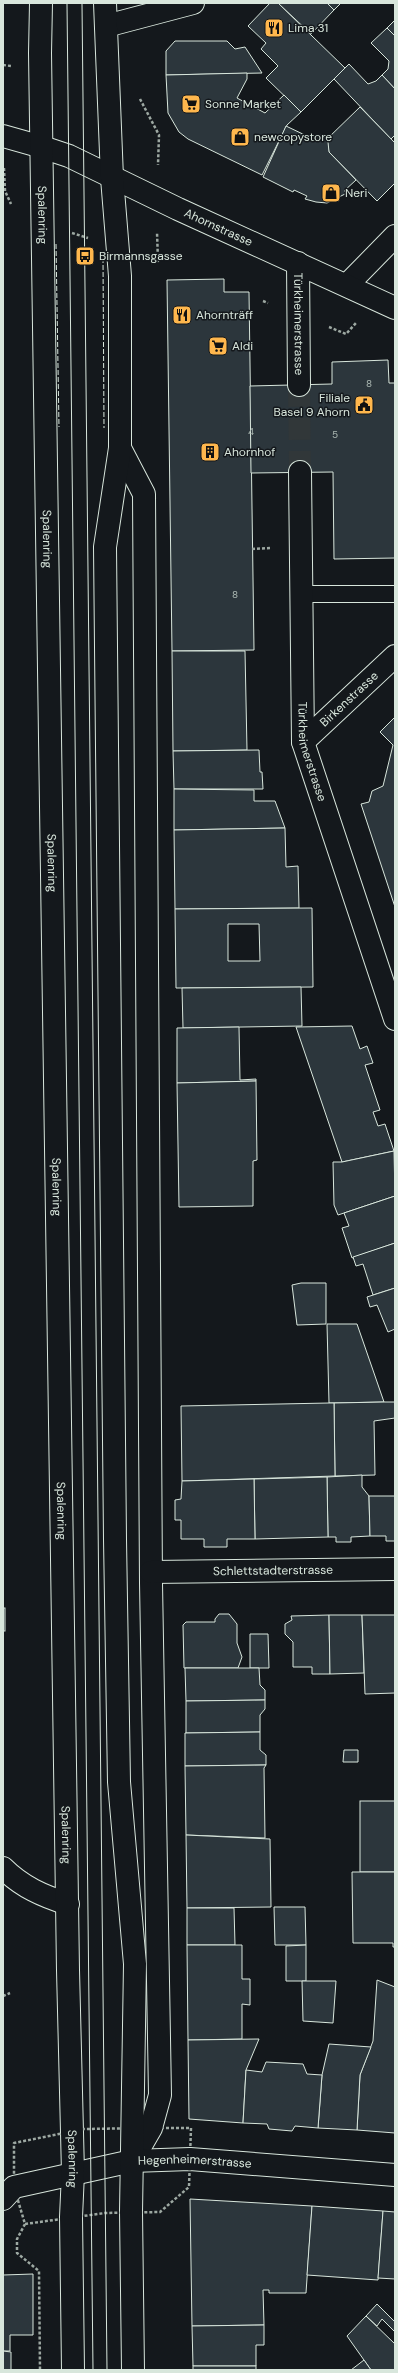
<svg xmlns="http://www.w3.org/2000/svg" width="398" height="2373" font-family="'DM Sans',sans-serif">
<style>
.building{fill:#2c363c;stroke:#d8e6dc;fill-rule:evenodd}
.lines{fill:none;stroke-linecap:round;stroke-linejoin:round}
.minor-tunnel{stroke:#313739;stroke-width:22;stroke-dasharray:22 11;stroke-linecap:butt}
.service-casing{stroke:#d8e6dc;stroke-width:18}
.minor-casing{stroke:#d8e6dc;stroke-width:24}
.tertiary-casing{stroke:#d8e6dc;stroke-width:24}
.secondary-casing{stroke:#d8e6dc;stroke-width:24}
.primary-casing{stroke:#d8e6dc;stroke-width:24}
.path{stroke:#9da8a2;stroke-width:2.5;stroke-dasharray:3 2;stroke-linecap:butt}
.service{stroke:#14181c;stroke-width:16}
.minor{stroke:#14181c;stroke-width:22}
.tertiary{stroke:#14181c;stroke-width:22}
.secondary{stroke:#14181c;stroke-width:22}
.primary{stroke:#14181c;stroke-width:22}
.tram{stroke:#d8e6dc;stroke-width:1}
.fence{stroke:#d8e6dc;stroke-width:1;stroke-dasharray:5 2;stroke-linecap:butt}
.labels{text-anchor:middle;stroke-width:3;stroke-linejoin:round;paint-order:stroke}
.number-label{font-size:10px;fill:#adbab4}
.poi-label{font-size:12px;fill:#d8e6dc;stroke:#14181c;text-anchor:start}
.street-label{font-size:12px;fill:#d8e6dc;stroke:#14181c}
</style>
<rect width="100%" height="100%" fill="#14181c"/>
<g class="building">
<polygon points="270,3 278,3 345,68 301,112 266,78 278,66 261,49 266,43 248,26"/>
<polygon points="278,3 327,3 334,10 311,34"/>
<polygon points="327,3 341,3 334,10"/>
<polygon points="395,20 395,36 387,28"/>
<polygon points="387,28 395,36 395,89 382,75 388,69 389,61 371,43"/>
<polygon points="175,41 227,41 235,49 245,47 262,73 166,75 166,51"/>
<polygon points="349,64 368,84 376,81 382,75 395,89 395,135 391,139 334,79"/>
<polygon points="247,73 247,79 237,98 265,113 284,95 301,112 287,125 262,175 188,139 179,132 168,113 166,75"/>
<polygon points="360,107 395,143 395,183 377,201 329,152 326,140"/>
<polygon points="286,126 309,137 323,135 328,142 329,152 356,180 344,191 347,193 327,203 316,202 305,199 307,196 294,190 293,192 263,177"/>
<polygon points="224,279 224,292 249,292 254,650 172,651 167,280"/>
<polygon points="388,360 389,383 395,383 395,558 334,559 333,472 251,473 250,386 332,384 332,362"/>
<polygon points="172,651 245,651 247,750 173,751"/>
<polygon points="395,717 395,907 361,804 369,802 372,791 383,786 393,745 380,732"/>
<polygon points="259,750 260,772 262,772 263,789 174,789 173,751"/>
<polygon points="174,789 254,790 254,801 275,801 285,828 174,830"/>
<polygon points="285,828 286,867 298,866 299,908 175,909 174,830"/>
<path d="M 312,908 L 313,987 L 176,988 L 175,909 ZM 228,924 L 259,924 L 260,961 L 228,961 Z"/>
<polygon points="301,987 302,1026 183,1028 182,988"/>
<polygon points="352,1026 360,1049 367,1046 373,1063 365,1065 380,1110 373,1112 378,1126 385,1124 394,1151 342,1162 296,1027"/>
<polygon points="239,1027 240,1080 256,1079 256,1081 177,1083 177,1028"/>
<polygon points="256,1081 257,1160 253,1161 253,1206 179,1207 177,1083"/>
<polygon points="394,1151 395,1196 338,1215 334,1205 333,1162 342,1162"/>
<polygon points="395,1196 395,1243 352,1258 342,1228 349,1226 344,1213"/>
<polygon points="395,1243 395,1288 373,1295 363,1264 356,1266 353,1257"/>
<polygon points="301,1283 326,1283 326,1324 297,1325 292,1285"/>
<polygon points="395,1288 395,1329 388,1332 377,1305 370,1307 367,1297"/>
<polygon points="327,1324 357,1324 384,1402 329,1403"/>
<polygon points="384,1402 395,1402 395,1418 374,1421 375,1475 335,1476 334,1403"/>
<polygon points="329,1403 334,1403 335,1476 182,1481 181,1406"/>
<polygon points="362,1475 362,1487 369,1496 370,1536 351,1537 351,1542 336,1542 336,1537 328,1537 327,1477"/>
<polygon points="327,1477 328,1537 255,1539 254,1479"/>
<polygon points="254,1479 255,1539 227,1539 227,1547 204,1547 204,1539 181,1539 181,1520 175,1520 175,1500 181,1499 182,1481"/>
<polygon points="369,1496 395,1496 395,1541 386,1541 386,1536 370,1536"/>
<rect x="3" y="1608" width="2" height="23"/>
<polygon points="219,1614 229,1614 237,1624 237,1643 242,1657 238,1668 184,1668 183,1625 186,1622 215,1622 215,1619"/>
<polygon points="329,1615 330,1674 312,1674 312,1667 293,1667 293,1642 285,1634 285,1624 292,1620 291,1616"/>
<polygon points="329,1615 362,1615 364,1673 330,1674"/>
<polygon points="362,1615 395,1615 395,1693 365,1694"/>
<polygon points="250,1634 268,1634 269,1668 250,1668"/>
<polygon points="185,1668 259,1668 260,1685 265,1690 265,1700 186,1701"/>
<polygon points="265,1700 265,1709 260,1715 260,1732 186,1733 186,1701"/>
<polygon points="260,1732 260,1750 266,1755 266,1765 185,1766 185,1733"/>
<polygon points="344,1750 358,1750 358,1762 343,1762"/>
<polygon points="266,1765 264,1768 265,1838 186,1835 185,1766"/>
<rect x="360" y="1801" width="35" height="71"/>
<polygon points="186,1835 270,1839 271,1907 187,1908"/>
<polygon points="352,1872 395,1872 395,1947 393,1947 393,1943 353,1943"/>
<polygon points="274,1907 305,1907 306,1945 275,1945"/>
<polygon points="187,1908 234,1908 235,1945 187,1945"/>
<polygon points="187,1945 242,1945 242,1979 250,1979 250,2005 242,2004 242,2039 188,2040"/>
<polygon points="306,1945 306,1981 286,1981 286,1946"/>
<polygon points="377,1980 395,1987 395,2133 357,2130 360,2075 373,2041"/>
<polygon points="302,1981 336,1981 333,2023 303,2021"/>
<polygon points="259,2039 246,2070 243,2123 189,2119 188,2040"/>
<polygon points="329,2044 371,2047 360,2075 357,2130 318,2128 322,2075"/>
<polygon points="266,2062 303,2064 307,2074 322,2075 318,2128 295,2126 292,2131 269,2129 267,2124 243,2123 246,2070 262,2072"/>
<polygon points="190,2199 312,2206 306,2293 269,2293 269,2290 263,2290 264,2325 192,2326"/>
<polygon points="312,2206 383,2211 378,2280 307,2275"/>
<polygon points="383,2211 395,2212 395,2279 378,2278"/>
<polygon points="33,2274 33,2335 10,2335 10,2351 3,2351 3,2275"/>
<polygon points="377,2304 395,2322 395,2332 382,2319 377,2326 366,2316"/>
<polygon points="366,2316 395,2344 395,2370 371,2370 347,2336"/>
<polygon points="264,2325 264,2345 256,2345 256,2366 193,2366 192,2326"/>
<polygon points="3,2351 11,2352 11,2370 3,2370"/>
<polygon points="364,2360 371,2370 351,2370"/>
<rect x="193" y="2366" width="63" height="4"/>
</g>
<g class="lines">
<polyline class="minor-tunnel" points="299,385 300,472"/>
<defs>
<polyline id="service" points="301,594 395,594"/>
<g id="minor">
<polyline points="106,26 193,3"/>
<polyline points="3,136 42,147"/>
<path id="s1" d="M 298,263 L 299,385"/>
<polyline points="347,285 395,236"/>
<polyline points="120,448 144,494 151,1583 160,2095 151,2128 132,2161"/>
<path id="s2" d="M 300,472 L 303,742 L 395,1019"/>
<path id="s3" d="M 303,742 L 395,656"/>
<path id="s4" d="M 151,1572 L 395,1569"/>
<path d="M 3,1868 C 22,1887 43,1896 68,1904"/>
</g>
<g id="tertiary">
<path id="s5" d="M 3,2199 L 14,2187 L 132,2161 L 190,2159 L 395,2175"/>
</g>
<g id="secondary">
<path id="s6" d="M 42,147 L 69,156 L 178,209 L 395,308"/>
</g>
<g id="primary">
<path id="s7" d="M 41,3 L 40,53 L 68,1970 L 73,2173 L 71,2217 L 73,2370"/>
<polyline points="105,3 112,178 120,276 120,448 105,547 115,1539 119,1782 135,1964 131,2212 133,2370"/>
</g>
</defs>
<use href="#service" class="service-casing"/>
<use href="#minor" class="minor-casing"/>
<use href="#tertiary" class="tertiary-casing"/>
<use href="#secondary" class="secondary-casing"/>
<use href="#primary" class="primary-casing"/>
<g class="path">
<polyline points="3,65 11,66"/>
<polyline points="140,99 159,135 158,165"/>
<polyline points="4,168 5,191 11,204"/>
<polyline points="72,233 88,238"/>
<polyline points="148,257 158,261 157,232"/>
<polyline points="263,301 268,303"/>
<polyline points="329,327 346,334 356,323"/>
<polyline points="252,549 272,548"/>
<polyline points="3,1996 10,1993"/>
<polygon points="151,2128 191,2128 189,2187 160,2212 105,2213 25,2224 14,2187 14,2143 84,2129"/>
<polyline points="25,2224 17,2239 17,2253 39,2271 40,2370"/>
</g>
<use href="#service" class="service"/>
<use href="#minor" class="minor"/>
<use href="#tertiary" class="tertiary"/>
<use href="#secondary" class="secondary"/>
<use href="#primary" class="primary"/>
<g class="tram">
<polyline points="67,3 93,2370"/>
<polyline points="82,3 107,2370"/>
</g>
<g class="fence">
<polyline points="56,244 59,427"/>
<polyline points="103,258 104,428"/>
</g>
</g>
<defs>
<symbol id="restaurant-square" viewBox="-11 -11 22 22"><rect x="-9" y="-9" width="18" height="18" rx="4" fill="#ffb74d" stroke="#14181c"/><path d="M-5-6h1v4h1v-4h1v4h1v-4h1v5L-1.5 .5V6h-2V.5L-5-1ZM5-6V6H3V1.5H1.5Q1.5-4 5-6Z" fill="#111"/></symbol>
<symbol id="supermarket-square" viewBox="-11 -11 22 22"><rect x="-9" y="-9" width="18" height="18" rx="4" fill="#ffb74d" stroke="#14181c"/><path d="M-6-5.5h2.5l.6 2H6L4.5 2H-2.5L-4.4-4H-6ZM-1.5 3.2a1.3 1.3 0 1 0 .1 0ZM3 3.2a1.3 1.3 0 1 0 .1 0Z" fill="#111"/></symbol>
<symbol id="shop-square" viewBox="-11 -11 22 22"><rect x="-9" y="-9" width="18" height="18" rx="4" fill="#ffb74d" stroke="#14181c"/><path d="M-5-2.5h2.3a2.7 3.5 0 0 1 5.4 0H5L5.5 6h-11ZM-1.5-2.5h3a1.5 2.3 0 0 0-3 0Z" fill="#111"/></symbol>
<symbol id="bus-square" viewBox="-11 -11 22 22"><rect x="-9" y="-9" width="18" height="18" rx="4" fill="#ffb74d" stroke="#14181c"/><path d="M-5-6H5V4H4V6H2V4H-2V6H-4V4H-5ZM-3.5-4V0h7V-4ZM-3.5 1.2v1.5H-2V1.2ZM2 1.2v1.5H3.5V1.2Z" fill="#111"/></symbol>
<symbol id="civic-square" viewBox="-11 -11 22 22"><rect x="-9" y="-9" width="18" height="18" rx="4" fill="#ffb74d" stroke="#14181c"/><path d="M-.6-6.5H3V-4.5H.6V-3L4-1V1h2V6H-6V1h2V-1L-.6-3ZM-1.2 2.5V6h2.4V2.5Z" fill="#111"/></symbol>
<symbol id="building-square" viewBox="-11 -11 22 22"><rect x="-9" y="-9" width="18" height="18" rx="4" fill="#ffb74d" stroke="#14181c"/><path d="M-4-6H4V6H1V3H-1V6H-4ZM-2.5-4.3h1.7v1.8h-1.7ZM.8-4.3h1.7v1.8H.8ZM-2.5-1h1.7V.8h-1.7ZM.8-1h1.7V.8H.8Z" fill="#111"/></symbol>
</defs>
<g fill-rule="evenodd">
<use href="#restaurant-square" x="263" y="17" width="22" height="22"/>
<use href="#supermarket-square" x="180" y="93" width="22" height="22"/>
<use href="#shop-square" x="229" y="126" width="22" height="22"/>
<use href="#shop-square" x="320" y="182" width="22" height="22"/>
<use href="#bus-square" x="74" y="245" width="22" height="22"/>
<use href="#restaurant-square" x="171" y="304" width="22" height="22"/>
<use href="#supermarket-square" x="207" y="335" width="22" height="22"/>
<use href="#civic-square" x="353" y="394" width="22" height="22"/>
<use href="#building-square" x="199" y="441" width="22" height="22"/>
</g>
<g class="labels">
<g class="number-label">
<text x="369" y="387">8</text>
<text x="251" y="435">4</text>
<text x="335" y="438">5</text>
<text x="235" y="598">8</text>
</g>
<g class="poi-label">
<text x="288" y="32">Lima 31</text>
<text x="205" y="108">Sonne Market</text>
<text x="254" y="141">newcopystore</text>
<text x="345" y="197">Neri</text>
<text x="99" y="260">Birmannsgasse</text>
<text x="196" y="319">Ahornträff</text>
<text x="232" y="350">Aldi</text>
<text x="350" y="402" text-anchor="end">Filiale<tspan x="350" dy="14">Basel 9 Ahorn</tspan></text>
<text x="224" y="456">Ahornhof</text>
</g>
<g class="street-label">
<text dy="4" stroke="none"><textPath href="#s7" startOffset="212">Spalenring</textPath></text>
<text dy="4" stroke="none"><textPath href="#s6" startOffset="194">Ahornstrasse</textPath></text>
<text dy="4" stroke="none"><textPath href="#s1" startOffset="61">Türkheimerstrasse</textPath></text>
<text dy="4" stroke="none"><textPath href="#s7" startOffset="536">Spalenring</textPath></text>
<text dy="4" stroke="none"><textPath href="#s3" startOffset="63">Birkenstrasse</textPath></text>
<text dy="4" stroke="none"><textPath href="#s2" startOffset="281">Türkheimerstrasse</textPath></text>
<text dy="4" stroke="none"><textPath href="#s7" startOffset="860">Spalenring</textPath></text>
<text dy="4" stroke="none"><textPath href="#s7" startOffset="1184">Spalenring</textPath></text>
<text dy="4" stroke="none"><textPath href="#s7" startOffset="1508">Spalenring</textPath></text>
<text dy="4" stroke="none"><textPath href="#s4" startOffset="122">Schlettstadterstrasse</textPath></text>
<text dy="4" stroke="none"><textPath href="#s7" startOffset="1832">Spalenring</textPath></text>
<text dy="4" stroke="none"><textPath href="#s7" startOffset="2156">Spalenring</textPath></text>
<text dy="4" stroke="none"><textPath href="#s5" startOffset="200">Hegenheimerstrasse</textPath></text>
</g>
</g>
<rect width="398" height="2373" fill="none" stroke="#d8e6dc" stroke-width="8"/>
</svg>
